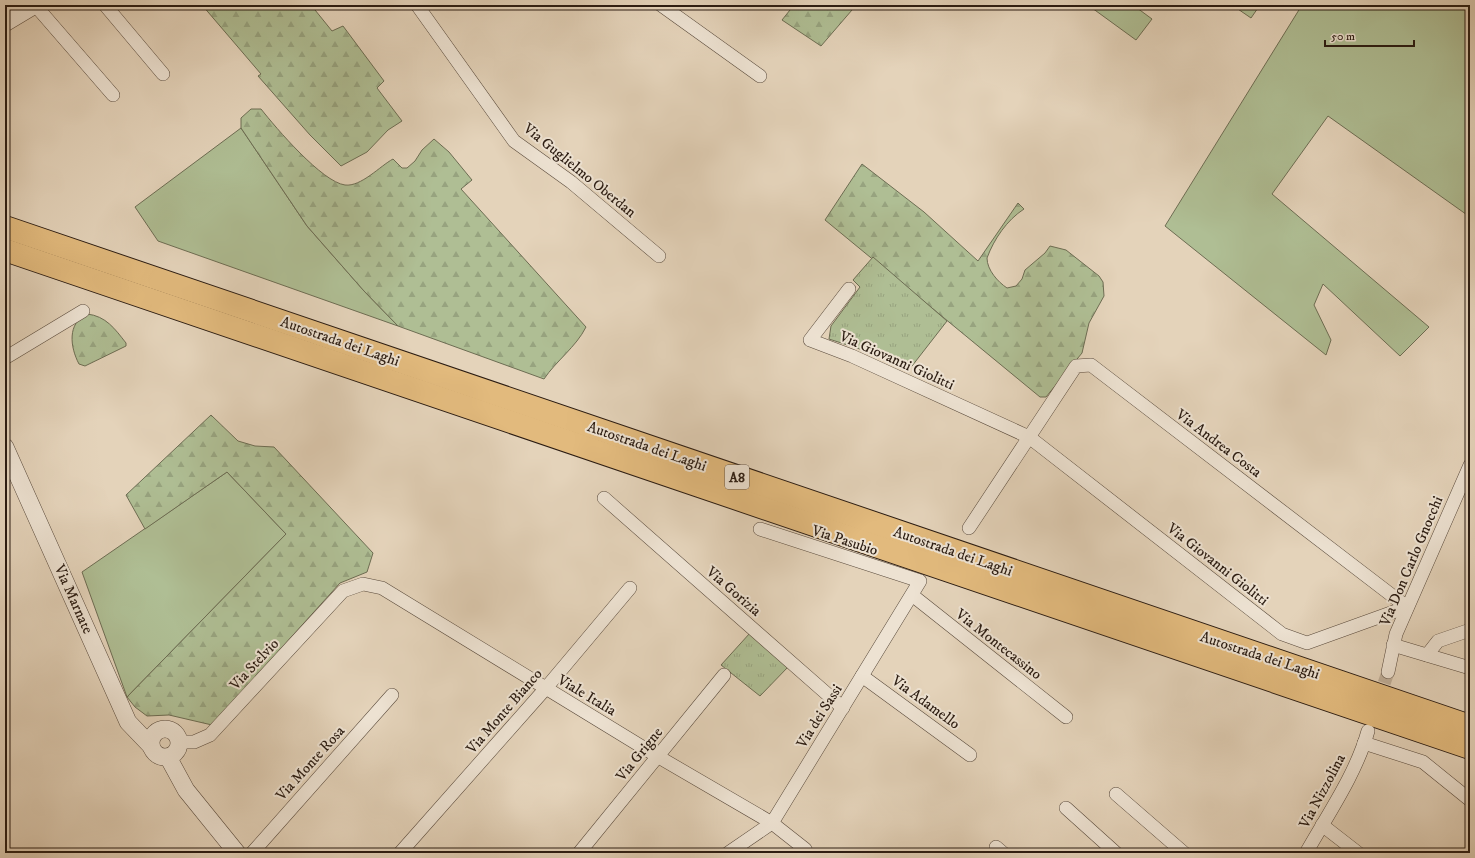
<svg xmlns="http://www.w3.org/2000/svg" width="1475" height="858" font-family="'IM FELL DW Pica',serif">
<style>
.grass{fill:#afbe94;stroke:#6d6d53}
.forest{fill:url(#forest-firs);stroke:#6d6d53}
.park{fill:url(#park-tufts);stroke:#6d6d53}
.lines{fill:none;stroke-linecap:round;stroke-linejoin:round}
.minor-tunnel{stroke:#bfae98;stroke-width:13;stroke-dasharray:13 6;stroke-linecap:butt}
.minor-casing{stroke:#594a3c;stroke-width:14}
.tertiary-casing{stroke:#594a3c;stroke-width:18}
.motorway-casing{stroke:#2b1c12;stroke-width:24}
.minor{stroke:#ede2d2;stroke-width:13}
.tertiary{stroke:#ede2d2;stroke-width:17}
.motorway{stroke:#e2ba7d;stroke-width:22}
.labels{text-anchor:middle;stroke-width:4;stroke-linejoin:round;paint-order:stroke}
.shield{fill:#ede2d2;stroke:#65574c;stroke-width:1}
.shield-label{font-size:14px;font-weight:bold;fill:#2b1c12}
.street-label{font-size:15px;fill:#2b1c12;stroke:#ede2d2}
</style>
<defs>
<pattern id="forest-firs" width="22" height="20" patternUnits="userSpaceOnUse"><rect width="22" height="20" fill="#afbe94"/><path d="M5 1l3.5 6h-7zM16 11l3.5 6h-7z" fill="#97a37f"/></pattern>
<pattern id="park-tufts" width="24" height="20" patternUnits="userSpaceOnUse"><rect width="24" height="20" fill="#afbe94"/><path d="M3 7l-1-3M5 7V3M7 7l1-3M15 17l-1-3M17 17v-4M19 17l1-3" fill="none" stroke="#97a37f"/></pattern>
</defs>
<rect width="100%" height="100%" fill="#e4d3ba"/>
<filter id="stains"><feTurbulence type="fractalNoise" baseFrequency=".005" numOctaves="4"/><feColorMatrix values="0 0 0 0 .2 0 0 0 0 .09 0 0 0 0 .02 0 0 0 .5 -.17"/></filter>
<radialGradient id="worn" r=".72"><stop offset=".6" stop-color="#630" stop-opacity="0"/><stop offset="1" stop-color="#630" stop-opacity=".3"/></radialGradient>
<g class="grass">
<polygon points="1093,5 1133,5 1152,19 1136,40 1092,8"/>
<polygon points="1232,5 1260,5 1251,18"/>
<polygon points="1302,5 1470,5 1470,217 1328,116 1272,194 1429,327 1400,356 1323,284 1314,305 1331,340 1326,355 1165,226"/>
<polygon points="241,128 307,226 364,291 398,326 158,241 135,207"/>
<polygon points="227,472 286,534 127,697 82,572"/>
</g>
<g class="forest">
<polygon points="202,5 311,5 332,31 343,26 384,81 377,88 402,121 388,130 367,152 341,166 310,135 258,76 261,74"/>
<polygon points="794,5 822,5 828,10 830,5 845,5 852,10 821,46 782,20"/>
<path d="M 251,109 L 261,109 C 276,128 322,182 345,185 C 361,187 380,166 393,159 L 402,168 L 407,168 L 415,161 L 422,150 L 434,139 L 449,152 L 472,180 L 461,189 L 586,327 C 576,347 556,361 544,379 L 398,326 L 364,291 L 307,226 L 241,128 L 241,118 Z"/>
<path d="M 862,164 L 924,212 L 978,261 L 1018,203 L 1024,209 C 1007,220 994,239 987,258 C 987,270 998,282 1007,288 L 1016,286 L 1022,279 L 1025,270 L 1045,253 L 1050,246 L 1066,250 L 1099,276 L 1103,282 L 1104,296 L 1089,323 L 1082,353 L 1046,397 L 1040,397 L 825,220 Z"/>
<path d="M 87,314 C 106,316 115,329 126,343 L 126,346 L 85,366 L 79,364 C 70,347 67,323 87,314 Z"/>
<polygon points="211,415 238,441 255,446 274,447 373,553 367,572 340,583 212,725 169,715 147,716 135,707 127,697 286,534 227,472 145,529 126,495"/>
</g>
<g class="park">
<polygon points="873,257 947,321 912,366 829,339 831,326 860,287 853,280"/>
<polygon points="750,633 788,667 760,696 721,665"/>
</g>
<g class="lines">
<polyline class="minor-tunnel" points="1378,701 1388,672"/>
<defs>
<g id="minor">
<polyline points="35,5 113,95"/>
<polyline points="105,5 163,74"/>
<polyline points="417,5 514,141 571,182 659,256"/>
<polyline points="661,5 760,76"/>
<polyline points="849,289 810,340 852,356 1029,437 1282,634 1307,643 1407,607"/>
<polyline points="5,358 83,311"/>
<polyline points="604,498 843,708"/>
<polyline points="969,528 1076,366 1091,365 1407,607"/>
<polyline points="912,595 1066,717"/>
<polyline points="1393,645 1470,668"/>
<polyline points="1427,655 1438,641 1470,630"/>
<polyline points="1388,672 1396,634 1470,465"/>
<polyline points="862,676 970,755"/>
<polyline points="180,742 194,742 210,735 343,591 363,584 382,588 657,756 772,823 805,849 807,853"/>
<polyline points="1364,743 1423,762 1470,800"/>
<polyline points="1116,794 1184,853"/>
<polyline points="1066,808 1116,853"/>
<polyline points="1322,825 1358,853"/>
<polyline points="996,847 1003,853"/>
<polyline points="252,853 392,695"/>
<polyline points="400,853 546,688 630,588"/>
<polyline points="579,853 724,675"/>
<polyline points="728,853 772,823 920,581 760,529"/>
<path d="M 1306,853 C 1328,814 1356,774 1368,731"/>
</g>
<g id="tertiary">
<polyline points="5,23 35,5"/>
<polyline points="5,447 128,722 151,746"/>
<circle cx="165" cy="743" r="14"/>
<polyline points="168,757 186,790 237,853"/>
</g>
<g id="motorway">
<polyline points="5,227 1470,726"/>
<polyline points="5,250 1470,748"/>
</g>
</defs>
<use href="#minor" class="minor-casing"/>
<use href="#tertiary" class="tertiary-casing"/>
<use href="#motorway" class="motorway-casing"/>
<use href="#minor" class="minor"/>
<use href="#tertiary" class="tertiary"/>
<use href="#motorway" class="motorway"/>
</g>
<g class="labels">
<rect class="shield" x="725" y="465" width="24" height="24" rx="3"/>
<g class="shield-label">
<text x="737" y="482">A8</text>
</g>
<g class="street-label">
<text transform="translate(580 170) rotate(39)" y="5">Via Guglielmo Oberdan</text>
<text transform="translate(340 341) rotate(19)" y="5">Autostrada dei Laghi</text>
<text transform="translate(897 360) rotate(24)" y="5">Via Giovanni Giolitti</text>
<text transform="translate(1219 443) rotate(37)" y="5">Via Andrea Costa</text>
<text transform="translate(647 446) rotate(19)" y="5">Autostrada dei Laghi</text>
<text transform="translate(845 540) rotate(18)" y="5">Via Pasubio</text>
<text transform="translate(953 551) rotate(19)" y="5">Autostrada dei Laghi</text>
<text transform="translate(1411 561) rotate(-67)" y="5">Via Don Carlo Gnocchi</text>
<text transform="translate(1218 564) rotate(38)" y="5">Via Giovanni Giolitti</text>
<text transform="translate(734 591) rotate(41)" y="5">Via Gorizia</text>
<text transform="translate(74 599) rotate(66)" y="5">Via Marnate</text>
<text transform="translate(999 644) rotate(38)" y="5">Via Montecassino</text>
<text transform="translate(1260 655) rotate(18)" y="5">Autostrada dei Laghi</text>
<text transform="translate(254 664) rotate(-47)" y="5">Via Stelvio</text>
<text transform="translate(587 695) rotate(31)" y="5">Viale Italia</text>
<text transform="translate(926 702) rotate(36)" y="5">Via Adamello</text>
<text transform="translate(504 711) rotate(-49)" y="5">Via Monte Bianco</text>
<text transform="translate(819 716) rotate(-58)" y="5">Via dei Sassi</text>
<text transform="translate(639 754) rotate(-51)" y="5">Via Grigne</text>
<text transform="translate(310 763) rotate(-48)" y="5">Via Monte Rosa</text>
<text transform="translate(1322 791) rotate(-62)" y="5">Via Nizzolina</text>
</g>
</g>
<rect width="1475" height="858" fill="none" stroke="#e4d3ba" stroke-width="20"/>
<rect x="6" y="6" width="1463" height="846" fill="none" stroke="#2b1c12" stroke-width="2"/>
<rect x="10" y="10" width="1455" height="838" fill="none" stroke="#2b1c12"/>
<path d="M1325 40v6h89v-6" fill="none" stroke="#2b1c12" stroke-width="2"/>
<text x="1331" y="40" font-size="12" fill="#2b1c12" stroke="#ede2d2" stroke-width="3" paint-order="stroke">50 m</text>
<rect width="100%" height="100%" filter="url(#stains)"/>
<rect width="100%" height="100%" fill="url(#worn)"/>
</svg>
